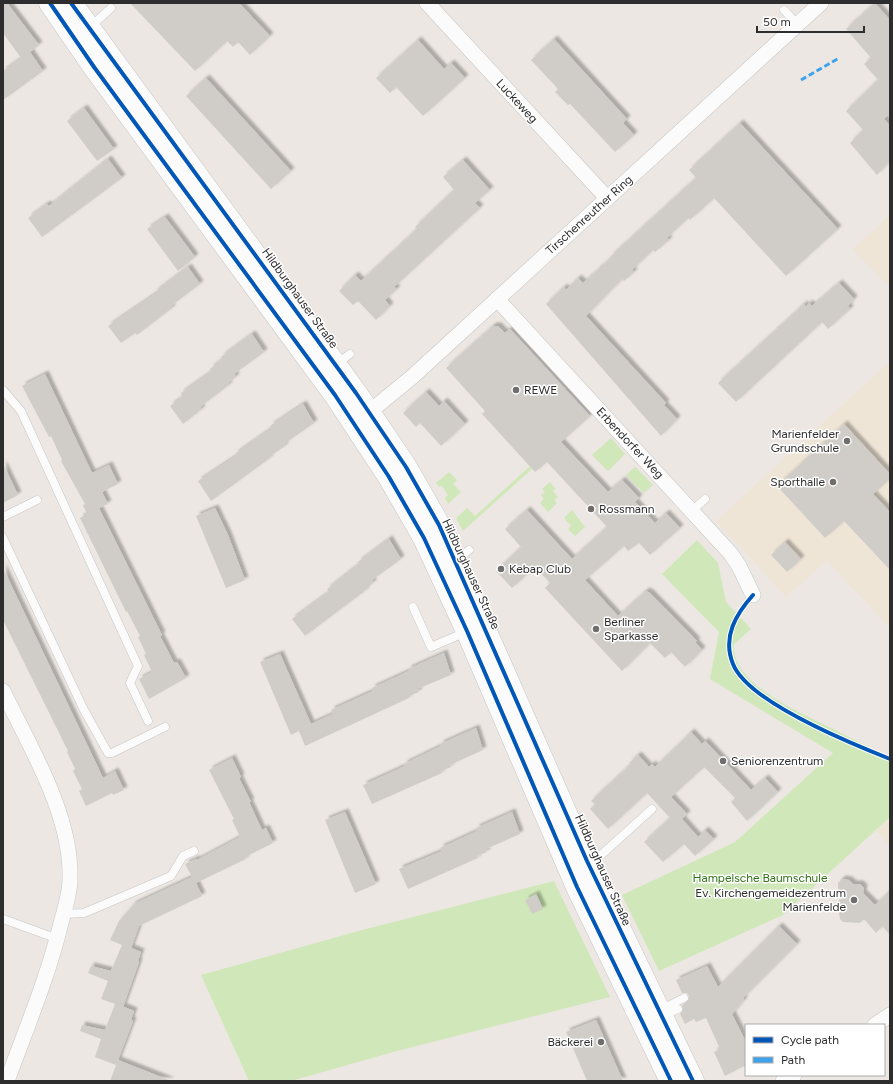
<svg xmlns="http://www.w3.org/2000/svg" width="893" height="1084" font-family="Figtree,sans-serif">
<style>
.education{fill:#efe5d6}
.green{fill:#d0e8b9}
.building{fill:#d0cdc9;filter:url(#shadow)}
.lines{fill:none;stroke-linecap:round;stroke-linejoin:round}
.lane-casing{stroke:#c7c6c5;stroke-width:9}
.street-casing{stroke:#c7c6c5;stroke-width:16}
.secondary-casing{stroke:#c7c6c5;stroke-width:23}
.lane{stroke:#fcfbfb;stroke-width:8}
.street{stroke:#fcfbfb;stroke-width:15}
.secondary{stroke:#fcfbfb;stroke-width:22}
.quiet{stroke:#3ea3eb;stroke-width:3;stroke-dasharray:6 3;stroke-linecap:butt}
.cycleway-casing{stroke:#fff;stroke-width:6}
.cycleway{stroke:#0057b8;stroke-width:4}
.poi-dot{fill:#706e6c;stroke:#fff;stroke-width:1.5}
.labels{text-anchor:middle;stroke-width:3;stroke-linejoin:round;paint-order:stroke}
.street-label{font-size:12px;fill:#2d2d2d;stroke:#fff}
.poi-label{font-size:12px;fill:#2d2d2d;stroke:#fff;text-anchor:start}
.park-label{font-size:12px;fill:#307116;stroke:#fff}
</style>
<defs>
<filter id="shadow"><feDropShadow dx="3.5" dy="-3.5" stdDeviation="1" flood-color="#0004"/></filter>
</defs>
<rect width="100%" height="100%" fill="#ece7e2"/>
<g class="education">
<polygon points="890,215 890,287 853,249"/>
<polygon points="890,361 890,628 827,561 786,597 716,521"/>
<polygon points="890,817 890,846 876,830"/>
</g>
<g class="green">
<polygon points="611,438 625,454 608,471 592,455"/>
<polygon points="530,466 532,469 463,531 456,518 467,508 475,516"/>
<polygon points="635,467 653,485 644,493 626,475"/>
<polygon points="449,472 457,480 453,484 461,492 448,504 445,498 448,495 442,486 439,487 436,483"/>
<polygon points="550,482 556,489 553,491 558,497 554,500 557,503 548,512 540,503 544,499 541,495 545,492 542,489"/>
<polygon points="572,510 585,527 575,536 568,529 571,526 564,518"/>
<path d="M 697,540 L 718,563 L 726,602 L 751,629 L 734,644 C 730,682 797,711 825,725 C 844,734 863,744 882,754 L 890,756 L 890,817 L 783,915 L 659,971 L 622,895 L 735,842 L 833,753 L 710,679 L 719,632 L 662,574 Z"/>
<polygon points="554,881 610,997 397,1051 291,1081 249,1081 201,975 362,930"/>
</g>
<g class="building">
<polygon points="3,3 7,3 39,45 30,52 43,71 3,100 3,71 21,58 3,33"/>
<polygon points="130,3 239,3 270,36 250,55 238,42 233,47 227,41 195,71"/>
<polygon points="875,3 890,20 890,113 884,119 890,126 890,161 877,175 850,143 863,130 846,111 878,80 864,64 871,58 846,29"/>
<polygon points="554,39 627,119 623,123 634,135 615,152 570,104 568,105 555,92 558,89 531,60"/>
<polygon points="418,40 444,69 451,63 465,78 423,116 396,87 390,93 376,78"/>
<polygon points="206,78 291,171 271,189 186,96"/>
<polygon points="84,108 114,149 97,161 67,121"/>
<polygon points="740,123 838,229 786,276 714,198 690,220 688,218 667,238 669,240 655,252 653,250 632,270 634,272 624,281 622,279 586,316 666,403 664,405 677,419 661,436 546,304 564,287 566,290 578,278 583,283 611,258 610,257 696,178 689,170"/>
<polygon points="108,159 122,178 42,237 28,218 47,204 49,206"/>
<polygon points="463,160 490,190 475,203 480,208 394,287 397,289 385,300 390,306 376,320 358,301 353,305 339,291 355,275 361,281 417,229 415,227 454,190 443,177"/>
<polygon points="165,217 195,257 178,271 147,229"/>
<polygon points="188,267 200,284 171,306 172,308 137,335 135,333 121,343 108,326 155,294 155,292"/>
<polygon points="839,283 854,299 848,306 850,309 828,329 822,322 736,402 718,383 804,304 806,307 809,303 812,306"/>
<polygon points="493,326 498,326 505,333 510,329 590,416 561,442 608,492 622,480 639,498 635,502 655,523 666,513 680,528 650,555 639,543 628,551 624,546 585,580 618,616 646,591 650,593 697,641 695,642 702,650 685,667 671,652 665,658 650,643 622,671 545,588 550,583 535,567 512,588 496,571 521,547 505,529 527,510 572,559 607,527 547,462 535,472 482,414 485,411 446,368"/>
<polygon points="252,334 264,352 234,374 236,377 228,383 229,385 200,407 202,409 183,424 170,406 182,397 181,393 211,372 210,369 222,359 221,357"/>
<polygon points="45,374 92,473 109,465 118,484 102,492 108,504 99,508 162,635 160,636 174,663 177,662 186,678 149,699 139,679 152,672 144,655 146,654 138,637 140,636 127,611 126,612 80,518 87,514 83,505 85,504 61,461 62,460 51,436 49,437 22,386"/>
<polygon points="426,392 439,406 444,401 465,424 441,446 420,423 416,427 403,413"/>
<polygon points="303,404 314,423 284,444 285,446 269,457 270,458 211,501 198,481 236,456 235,454 272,428 270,426"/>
<polygon points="844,424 890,474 890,479 873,494 890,512 890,570 844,521 825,538 777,486"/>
<polygon points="3,464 18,495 3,503"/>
<polygon points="215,508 228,535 245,580 226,588 196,516"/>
<polygon points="389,539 401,559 372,580 373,583 365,589 366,590 305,636 292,619 329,592 327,589 359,564 358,562"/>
<polygon points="785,542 801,559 787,572 771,555"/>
<polygon points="3,568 103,778 115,771 124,790 113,795 112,793 86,806 79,791 82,789 73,771 75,769 67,752 68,751 3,620"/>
<polygon points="444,653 451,675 417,689 419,692 409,696 409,698 305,746 299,731 291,735 260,662 280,654 311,724 333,714 331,710 373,691 372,688 409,671 408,669"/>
<polygon points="476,728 483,750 450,765 451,767 441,771 442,773 372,804 363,785 405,766 404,764 441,746 440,744"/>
<polygon points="691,732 702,744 705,741 709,745 751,790 765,778 778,792 747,821 731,802 735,798 704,767 671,797 687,814 682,819 698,837 705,830 714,839 695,856 684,844 663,862 644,842 670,818 647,793 608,829 590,809 595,804 591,801 631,764 629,763 638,755 649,767 652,764 655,767"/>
<polygon points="232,758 241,777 239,778 251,802 249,802 262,830 266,828 273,843 245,857 246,859 196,883 202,896 139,926 131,948 141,952 138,961 139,962 123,1007 119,1005 134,1011 131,1020 133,1021 118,1060 171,1081 110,1081 118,1060 116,1065 95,1057 101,1039 80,1031 82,1025 105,1030 115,1004 101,999 108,981 88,973 91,966 111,971 122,945 110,940 119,921 134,904 192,877 185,864 196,859 197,860 240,837 232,820 234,819 209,770"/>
<polygon points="345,812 376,884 355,893 325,820"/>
<polygon points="512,812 520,834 486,849 487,852 477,856 478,858 408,889 399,869 442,851 440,848 477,831 476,828"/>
<polygon points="842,879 849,880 853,884 860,884 864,888 863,893 875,905 890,891 890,935 882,926 876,933 864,919 860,923 843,922 840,919 837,903 844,896 838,890 838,883"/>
<polygon points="536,894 543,909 532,914 525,900"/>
<polygon points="779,926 797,944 743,998 744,1000 732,1014 746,1042 746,1065 725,1076 714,1052 720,1049 706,1018 696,1022 694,1019 685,1024 680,1014 683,1010 682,1005 688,1001 689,996 687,993 682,993 676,980 707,966 718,987"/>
<polygon points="596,1020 623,1081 587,1081 566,1032"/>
</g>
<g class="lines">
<defs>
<g id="lane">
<polyline points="784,10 797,24"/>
<polyline points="89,28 111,8"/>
<polyline points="336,364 350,354"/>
<polyline points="3,390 21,411 138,666 130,683 148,721"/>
<polyline points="692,511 705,499"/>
<polyline points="3,517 37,500"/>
<polyline points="3,538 84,710 108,753 112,753 165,727"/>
<polyline points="456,561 469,550"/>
<polyline points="413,607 431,647 466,632"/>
<polyline points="588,861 601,855 652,809"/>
<polyline points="64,914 84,913 171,876 183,856 194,851"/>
<polyline points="3,919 58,939"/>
<polyline points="660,1010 684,998"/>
<polyline points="662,1016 678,1009"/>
</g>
<g id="street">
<polyline points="427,3 607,198"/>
<polyline points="497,299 731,554 739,566 753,595"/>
<polyline points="362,418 412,377 821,3"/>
<path d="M 3,691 C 30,747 72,815 70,879 C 70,893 65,909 61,923 C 48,977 26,1029 7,1081"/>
<polyline points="875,1025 890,1015"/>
<polyline points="783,1081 794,1075"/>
</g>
<g id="secondary">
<polyline points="50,3 94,67 335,395 389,477 424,538 467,631 577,887 671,1081"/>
<polyline points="71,3 356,393 406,467 439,525 587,861 693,1081"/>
</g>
</defs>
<use href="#lane" class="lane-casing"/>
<use href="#street" class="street-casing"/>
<use href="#secondary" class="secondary-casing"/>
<use href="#lane" class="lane"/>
<use href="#street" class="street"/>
<use href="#secondary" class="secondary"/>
<polyline class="quiet" points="801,80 839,58"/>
<defs>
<g id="cycleway">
<polyline points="50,3 94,67 335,395 389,477 424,538 467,631 577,887 671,1081"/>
<polyline points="71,3 356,393 406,467 439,525 587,861 693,1081"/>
<path d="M 753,595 C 736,614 722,637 733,664 C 748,702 852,744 890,759"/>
</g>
</defs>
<use href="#cycleway" class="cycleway-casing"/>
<use href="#cycleway" class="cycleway"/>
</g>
<g class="poi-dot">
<circle cx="516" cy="390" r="4"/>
<circle cx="847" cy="441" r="4"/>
<circle cx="833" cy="482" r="4"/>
<circle cx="591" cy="509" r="4"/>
<circle cx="501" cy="569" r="4"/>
<circle cx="596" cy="629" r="4"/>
<circle cx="723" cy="761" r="4"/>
<circle cx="854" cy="900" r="4"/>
<circle cx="601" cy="1042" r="4"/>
</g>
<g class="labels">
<g class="street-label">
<text transform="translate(517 101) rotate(47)" y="4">Luckeweg</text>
<text transform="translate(589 215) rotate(-42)" y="4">Tirschenreuther Ring</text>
<text transform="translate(300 298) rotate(54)" y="4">Hildburghauser Straße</text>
<text transform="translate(630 443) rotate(47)" y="4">Erbendorfer Weg</text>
<text transform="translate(471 574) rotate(65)" y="4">Hildburghauser Straße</text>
<text transform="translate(603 870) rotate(66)" y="4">Hildburghauser Straße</text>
</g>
<g class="poi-label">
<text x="524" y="394">REWE</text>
<text x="839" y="438" text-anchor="end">Marienfelder<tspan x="839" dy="14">Grundschule</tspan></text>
<text x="825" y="486" text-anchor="end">Sporthalle</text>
<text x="599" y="513">Rossmann</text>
<text x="509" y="573">Kebap Club</text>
<text x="604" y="626">Berliner<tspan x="604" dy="14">Sparkasse</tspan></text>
<text x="731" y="765">Seniorenzentrum</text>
<text x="846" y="897" text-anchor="end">Ev. Kirchengemeidezentrum<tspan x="846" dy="14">Marienfelde</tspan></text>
<text x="593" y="1046" text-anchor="end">Bäckerei</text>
</g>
<g class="park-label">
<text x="760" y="882">Hampelsche Baumschule</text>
</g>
</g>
<rect width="893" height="1084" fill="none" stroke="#2d2d2d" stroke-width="8"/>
<rect x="745" y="1024" width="140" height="52" fill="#ffffff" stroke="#ababab"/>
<rect x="753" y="1037" width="20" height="6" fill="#0057b8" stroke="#ababab"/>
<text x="781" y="1044" font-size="12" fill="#2d2d2d">Cycle path</text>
<rect x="753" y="1057" width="20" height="6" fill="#3ea3eb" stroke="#ababab"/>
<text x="781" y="1064" font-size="12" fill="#2d2d2d">Path</text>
<path d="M757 26v6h107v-6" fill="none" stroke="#2d2d2d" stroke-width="2"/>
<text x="763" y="26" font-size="12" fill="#2d2d2d" stroke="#ffffff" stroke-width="3" paint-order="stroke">50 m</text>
</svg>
